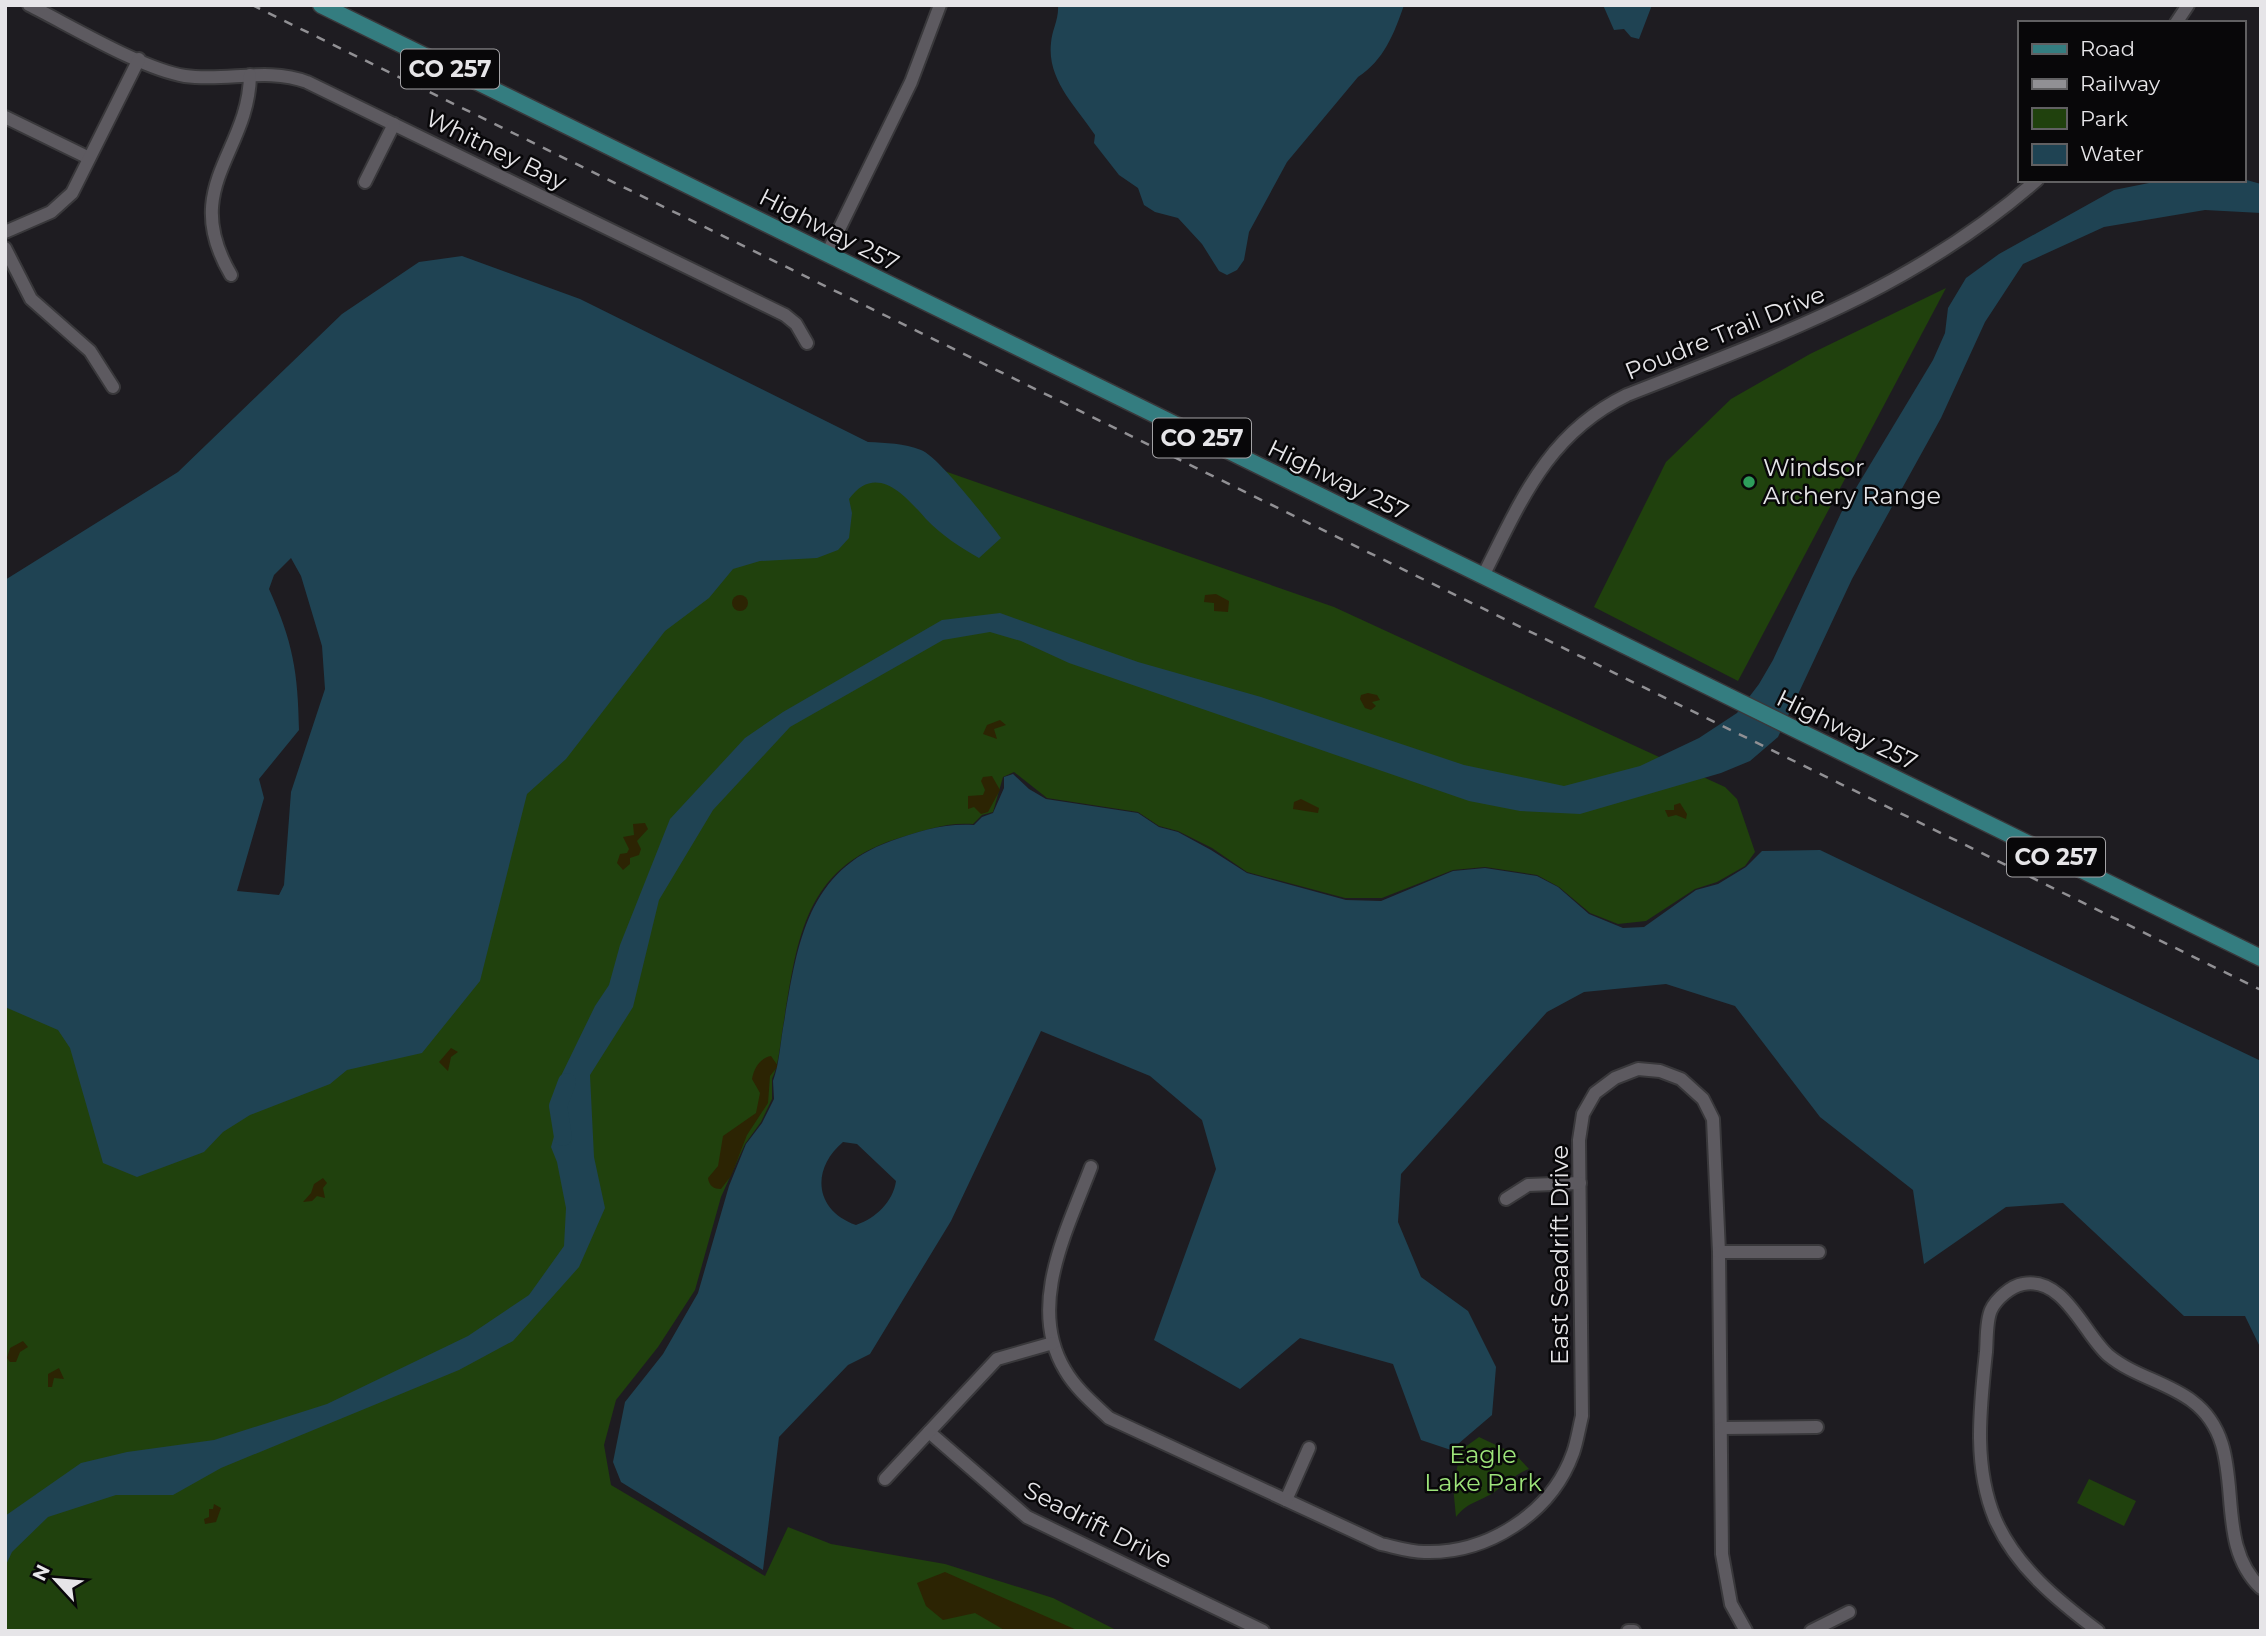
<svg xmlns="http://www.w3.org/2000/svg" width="2266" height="1636" font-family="Montserrat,sans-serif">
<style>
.green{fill:#20410d}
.sand{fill:#2c2403}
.water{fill:#1f4353;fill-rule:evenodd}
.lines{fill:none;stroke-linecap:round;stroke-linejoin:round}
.river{stroke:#1f4353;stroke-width:18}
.minor-casing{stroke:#39383b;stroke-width:16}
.major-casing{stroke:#39383b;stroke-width:19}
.minor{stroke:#5d5a60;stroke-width:12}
.major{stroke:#347d80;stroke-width:16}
.rail{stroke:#919094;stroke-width:2.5;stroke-dasharray:9 9;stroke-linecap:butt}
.leisure-dot{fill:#2e9e5b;stroke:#080709;stroke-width:2.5}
.labels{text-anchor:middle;stroke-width:5;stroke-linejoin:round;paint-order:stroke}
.shield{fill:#080709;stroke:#a3a2a5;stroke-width:2}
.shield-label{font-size:23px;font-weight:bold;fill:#e6e5e8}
.street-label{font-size:24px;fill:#e6e5e8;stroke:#080709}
.poi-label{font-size:24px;fill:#e6e5e8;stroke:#080709;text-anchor:start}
.park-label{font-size:24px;fill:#9de47a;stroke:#080709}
</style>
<rect width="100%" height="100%" fill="#1e1c21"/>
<g class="green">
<polygon points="1946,288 1738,681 1594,607 1666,462 1731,399 1810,354"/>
<path d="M 893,453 L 1334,607 L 1646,751 L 1725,787 L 1737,799 L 1755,852 L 1745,866 L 1717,882 L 1695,889 L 1646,921 L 1618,924 L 1590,913 L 1559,887 L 1537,875 L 1485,867 L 1453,870 L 1382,898 L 1345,898 L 1247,872 L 1212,848 L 1178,831 L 1159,826 L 1138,812 L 1047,798 L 1014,772 L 1003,777 L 993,812 L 982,815 L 973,824 C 945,822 923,831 896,839 C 802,869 797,943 783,1027 C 780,1044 779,1064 772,1079 L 772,1099 L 761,1122 L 745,1144 L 721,1197 L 695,1290 L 658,1347 L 616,1400 L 604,1445 L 611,1485 L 765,1576 L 788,1527 L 831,1544 L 945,1564 L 1053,1598 L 1118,1631 L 5,1631 L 5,993 L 84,1041 L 510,786 L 737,532 Z"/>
<path d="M 1479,1437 L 1515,1454 L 1529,1469 C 1515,1474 1509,1482 1497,1490 C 1483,1501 1468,1501 1456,1517 L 1453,1486 L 1461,1450 Z"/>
<polygon points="2089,1479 2136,1501 2124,1526 2077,1503"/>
</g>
<g class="sand">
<polygon points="1216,594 1229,601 1228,612 1214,611 1214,603 1204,602 1205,595"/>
<circle cx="740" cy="603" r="8"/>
<polygon points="1368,693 1377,695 1380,700 1372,702 1376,706 1371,710 1365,708 1360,699 1361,695"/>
<polygon points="1000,720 1006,725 994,729 997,739 983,734 987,725"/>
<polygon points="992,776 1000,790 988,812 981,814 974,807 968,809 968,796 983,795 985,790 981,781 983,777"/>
<polygon points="1301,799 1319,808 1318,813 1293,809 1294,802"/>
<polygon points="1680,803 1687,814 1686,819 1676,815 1668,817 1665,810 1674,810 1674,805"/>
<polygon points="645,823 648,829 637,841 641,849 639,855 630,858 630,864 623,870 617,863 620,854 627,853 629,849 623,837 634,835 633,824"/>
<polygon points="451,1048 458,1052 451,1057 448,1071 439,1062"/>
<path d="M 771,1056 L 778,1066 L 770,1076 L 768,1103 L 747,1135 L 731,1176 L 721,1189 C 714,1189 709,1186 708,1178 L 718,1166 L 723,1136 L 756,1113 L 760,1093 L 752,1079 C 754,1068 760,1058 771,1056 Z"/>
<polygon points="323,1178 327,1183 323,1188 325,1198 317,1196 312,1201 303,1202 311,1193 314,1184"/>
<polygon points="23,1341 28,1347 20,1352 16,1362 10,1362 7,1358 10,1348"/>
<polygon points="59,1368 64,1379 54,1378 52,1387 48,1387 48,1374"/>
<polygon points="214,1504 221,1508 216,1522 205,1524 204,1519 209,1517 209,1509 213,1509"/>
<polygon points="945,1572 1079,1631 1006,1631 975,1613 943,1620 926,1606 917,1583"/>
</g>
<g class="water">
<path d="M 1058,5 L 1404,5 C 1394,34 1384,60 1358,77 L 1287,162 L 1249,232 L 1244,260 L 1237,270 L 1227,275 L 1219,271 L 1202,244 L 1178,218 L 1155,212 L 1144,205 L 1138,188 L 1119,175 L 1094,143 L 1095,135 C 1076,106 1047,80 1051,43 C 1052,29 1059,20 1058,5 Z"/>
<polygon points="1603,5 1652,5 1639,39 1631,37 1624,29 1614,30"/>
<polygon points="2243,179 2261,184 2261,213 2205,210 2104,227 2023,264 1985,322 1941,418 1852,579 1778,737 1750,761 1721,773 1580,814 1520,811 1469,801 1069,663 1021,641 990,632 943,640 790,727 713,810 659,900 633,1007 590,1075 594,1157 605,1208 579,1267 513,1341 459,1370 221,1468 173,1495 116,1495 48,1517 12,1552 5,1567 5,1516 81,1463 127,1452 214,1440 327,1404 468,1336 529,1295 564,1246 566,1208 557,1162 551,1147 560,1115 559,1080 595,1006 609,985 620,945 670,819 745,738 783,712 942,620 1000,613 1138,662 1261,697 1464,765 1564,786 1640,766 1699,738 1737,713 1759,684 1773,660 1841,513 1933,360 1945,333 1948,308 1966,278 1999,254 2114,190 2164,180"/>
<path d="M 462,256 L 580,299 L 868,442 C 886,443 904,443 921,450 C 937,455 989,522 1001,538 L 979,558 C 961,548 940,534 926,519 C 905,495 876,462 849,499 L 852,513 L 849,538 L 838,550 L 817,558 L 760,561 L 733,569 L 709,598 L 665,631 L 566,759 L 527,794 L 480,981 L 422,1053 L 347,1070 L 330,1084 L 250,1115 L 223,1132 L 204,1152 L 137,1177 L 103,1163 L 70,1048 L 58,1030 L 5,1007 L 5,580 L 178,472 L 342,314 L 419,262 ZM 291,558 L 301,576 L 322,646 L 325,689 L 291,792 L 284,885 L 279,895 L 237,891 L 264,798 L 259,779 L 299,730 C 298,672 293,642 269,589 L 274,575 Z"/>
<path d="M 1013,774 L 1029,789 L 1046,799 L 1138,813 L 1159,827 L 1178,832 L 1211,850 L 1247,873 L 1346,900 L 1381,901 L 1453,871 L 1485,868 L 1537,876 L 1558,887 L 1589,914 L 1623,928 L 1644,927 L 1696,890 L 1718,884 L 1746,867 L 1762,851 L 1820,850 L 2261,1061 L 2261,1349 L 2245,1316 L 2184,1316 L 2063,1203 L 2006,1207 L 1924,1264 L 1913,1190 L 1820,1117 L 1735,1006 L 1666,984 L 1584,992 L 1547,1012 L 1401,1174 L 1398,1222 L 1421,1277 L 1468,1311 L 1496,1367 L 1492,1415 L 1451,1450 L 1421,1440 L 1393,1364 L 1300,1338 L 1240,1389 L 1154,1340 L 1216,1169 L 1202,1120 L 1150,1076 L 1041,1031 L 951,1221 L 870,1354 L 848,1365 L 779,1437 L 763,1570 L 621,1482 L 613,1462 L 625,1402 L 663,1354 L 698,1293 L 729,1186 L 746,1144 L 762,1123 L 774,1099 L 773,1081 C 779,1065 780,1046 783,1028 C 797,949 804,872 891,841 C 919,831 944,823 974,825 L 982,817 L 993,813 L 1004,788 L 1004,777 ZM 843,1142 L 857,1144 L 896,1181 C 893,1202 876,1218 856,1225 C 814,1210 811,1169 843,1142 Z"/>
</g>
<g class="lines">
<polyline class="river" points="563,1137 558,1106 567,1082"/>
<defs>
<g id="minor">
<path d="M 29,5 C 71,26 142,69 185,76 C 226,82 267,67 307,82 L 785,315 L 796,324 L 807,343"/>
<polyline points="2176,23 2188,5"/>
<polyline points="5,117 89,158"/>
<polyline points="365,182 394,124"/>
<polyline points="5,232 51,212 72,193 139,59"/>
<polyline points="5,248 31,299 90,351 113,387"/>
<polyline points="827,254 911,82 940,5"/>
<path d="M 231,275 C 179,187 249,153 250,75"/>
<path d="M 1483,576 C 1521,501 1547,434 1627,395 C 1779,335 1911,290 2037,180"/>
<path d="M 1091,1167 C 1068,1228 1026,1306 1065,1370 C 1076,1389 1093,1403 1109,1418 L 1381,1544 C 1395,1547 1410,1552 1424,1552 C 1487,1554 1551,1514 1573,1453 C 1577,1442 1579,1428 1582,1416 L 1579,1140 L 1583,1114 L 1595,1093 L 1615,1078 L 1638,1069 L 1660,1071 L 1681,1079 L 1703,1099 L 1713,1119 L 1719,1252 L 1722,1554 L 1731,1604 L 1746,1631"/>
<polyline points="1506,1199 1528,1185 1580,1183"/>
<polyline points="1719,1252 1819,1252"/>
<polyline points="1722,1428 1817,1427"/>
<polyline points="929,1432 1027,1517 1263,1631"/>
<polyline points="885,1479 997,1359 1053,1343"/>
<polyline points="1286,1500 1309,1448"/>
<polyline points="1628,1631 1634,1631"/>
<polyline points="1811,1631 1849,1612"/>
<path d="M 2098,1631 C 2057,1600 2016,1567 1995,1519 C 1973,1466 1980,1408 1986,1352 C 1987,1340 1986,1321 1991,1310 C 1996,1299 2011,1286 2023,1284 C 2064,1276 2084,1334 2108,1355 C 2133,1376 2167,1382 2192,1401 C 2254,1447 2207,1537 2261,1588"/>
</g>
<polyline id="major" points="321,5 2261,958"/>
</defs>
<use href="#minor" class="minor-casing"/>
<use href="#major" class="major-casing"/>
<use href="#minor" class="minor"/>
<use href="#major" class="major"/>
<polyline class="rail" points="252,5 2261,990"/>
</g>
<circle class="leisure-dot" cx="1749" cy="482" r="7"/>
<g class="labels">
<g class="shield">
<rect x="401" y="49.5" width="98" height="39" rx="5"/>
<rect x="1153" y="418.5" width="98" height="39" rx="5"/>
<rect x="2007" y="837.5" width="98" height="39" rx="5"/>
</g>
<g class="shield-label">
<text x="450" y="77">CO 257</text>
<text x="1202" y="446">CO 257</text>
<text x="2056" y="865">CO 257</text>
</g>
<g class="street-label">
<text transform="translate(496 150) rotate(26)" y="8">Whitney Bay</text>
<text transform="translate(829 230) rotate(27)" y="8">Highway 257</text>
<text transform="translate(1725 333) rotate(-22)" y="8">Poudre Trail Drive</text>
<text transform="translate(1338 480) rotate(26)" y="8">Highway 257</text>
<text transform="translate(1847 730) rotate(26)" y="8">Highway 257</text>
<text transform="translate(1560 1255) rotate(-90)" y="8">East Seadrift Drive</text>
<text transform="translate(1098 1525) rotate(27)" y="8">Seadrift Drive</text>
</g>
<g class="poi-label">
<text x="1763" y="476">Windsor<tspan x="1763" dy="28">Archery Range</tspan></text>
</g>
<g class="park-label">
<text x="1483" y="1463">Eagle<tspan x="1483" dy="28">Lake Park</tspan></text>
</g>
</g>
<rect width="2266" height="1636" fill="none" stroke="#e6e5e8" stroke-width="14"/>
<rect x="2018" y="21" width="228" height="161" fill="#080709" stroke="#616062" stroke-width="2"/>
<rect x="2032" y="44" width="35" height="10" fill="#347d80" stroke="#616062" stroke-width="2"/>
<text x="2080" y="56" font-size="21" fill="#e6e5e8">Road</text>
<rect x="2032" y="79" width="35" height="10" fill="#919094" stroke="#616062" stroke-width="2"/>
<text x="2080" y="91" font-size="21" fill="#e6e5e8">Railway</text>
<rect x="2032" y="108" width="35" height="21" fill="#20410d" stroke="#616062" stroke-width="2"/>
<text x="2080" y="126" font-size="21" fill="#e6e5e8">Park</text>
<rect x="2032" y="144" width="35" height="21" fill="#1f4353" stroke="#616062" stroke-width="2"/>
<text x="2080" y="161" font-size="21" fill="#e6e5e8">Water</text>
<g transform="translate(56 1580) rotate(296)" stroke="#080709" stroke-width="5" paint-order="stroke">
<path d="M0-5L12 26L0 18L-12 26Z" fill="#e6e5e8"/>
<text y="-10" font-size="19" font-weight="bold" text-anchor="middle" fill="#e6e5e8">N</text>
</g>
</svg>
